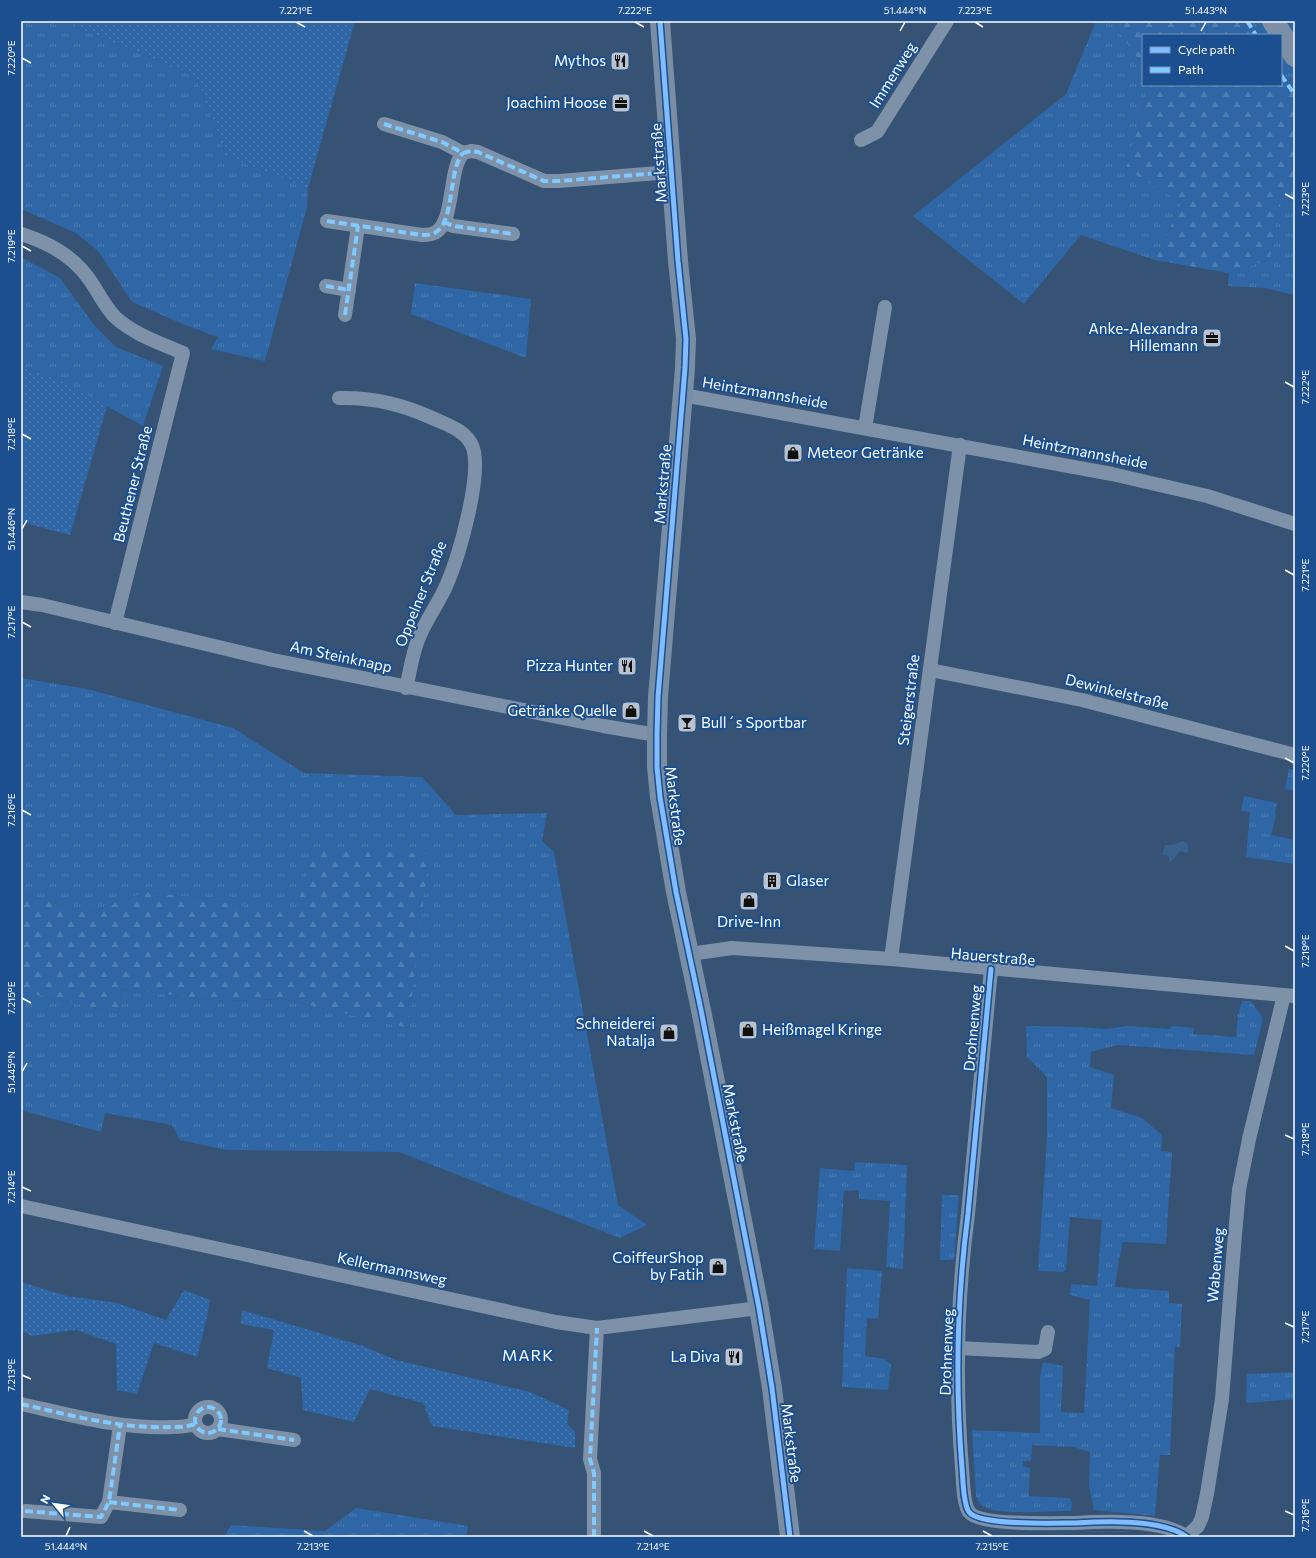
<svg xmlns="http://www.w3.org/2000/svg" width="1316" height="1558" font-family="Commissioner,sans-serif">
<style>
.grass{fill:url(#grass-tufts)}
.forest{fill:url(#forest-firs)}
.garden{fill:url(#garden-dots)}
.water{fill:#3b618d}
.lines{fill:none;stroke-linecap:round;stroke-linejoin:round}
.minor{stroke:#7d92a8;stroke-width:14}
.secondary{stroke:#798da4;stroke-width:20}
.primary{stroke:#7d8ea7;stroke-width:22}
.quiet{stroke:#80caff;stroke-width:4;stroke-dasharray:8 4;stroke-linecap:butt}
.cycleway-casing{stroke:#1b4f8f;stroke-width:8}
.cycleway{stroke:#80bcff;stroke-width:5}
.ticks{fill:none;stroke:#fff;stroke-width:1.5}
.labels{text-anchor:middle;stroke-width:4;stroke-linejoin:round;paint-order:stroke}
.poi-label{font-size:15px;fill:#fff;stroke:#1b4f8f;text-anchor:end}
.street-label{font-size:15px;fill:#fff;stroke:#1b4f8f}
.neighbourhood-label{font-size:16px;letter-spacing:1px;fill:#fff;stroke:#1b4f8f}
.neatline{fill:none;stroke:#fff;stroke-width:1.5}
.ticks-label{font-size:10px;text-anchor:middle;fill:#fff}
</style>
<defs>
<pattern id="grass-tufts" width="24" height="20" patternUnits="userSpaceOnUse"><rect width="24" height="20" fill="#2f66a5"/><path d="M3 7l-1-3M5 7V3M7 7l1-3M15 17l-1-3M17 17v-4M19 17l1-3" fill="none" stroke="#4e7db2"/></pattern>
<pattern id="forest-firs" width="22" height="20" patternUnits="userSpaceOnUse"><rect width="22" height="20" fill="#2f66a5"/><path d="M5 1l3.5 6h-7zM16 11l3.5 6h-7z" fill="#4e7db2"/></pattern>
<pattern id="garden-dots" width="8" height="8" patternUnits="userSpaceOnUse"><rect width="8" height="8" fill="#2f66a5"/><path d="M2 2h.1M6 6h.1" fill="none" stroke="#4e7db2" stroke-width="1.8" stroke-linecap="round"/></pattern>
</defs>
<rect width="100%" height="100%" fill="#365274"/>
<g class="grass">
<polygon points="21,21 61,21 196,76 226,156 308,188 307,207 265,361 211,349 218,337 185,325 132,302 98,251 76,233 21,209"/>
<polygon points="1096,21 1112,21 1143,66 1143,85 1150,85 1126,169 1182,202 1155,260 1081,235 1024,304 913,216 1066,94"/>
<polygon points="1250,21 1295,21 1295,91 1281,70 1281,35 1259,35"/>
<polygon points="1295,200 1295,295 1265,288 1228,286 1229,273 1270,259 1278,202"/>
<polygon points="21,257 60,278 94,325 116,347 163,366 143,426 57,379 21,367"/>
<polygon points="415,283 531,299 526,358 411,314"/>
<polygon points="21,678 87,689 233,728 304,773 422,777 456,815 547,813 542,841 554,852 618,1205 647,1225 620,1238 399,1152 226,1150 180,1140 172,1125 105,1113 101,1132 21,1110 21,991 118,1013 122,989 224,1001 283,999 408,1028 295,916 198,898 147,892 86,913 21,893"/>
<polygon points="1289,769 1295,770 1295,791 1285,789"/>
<polygon points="1244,796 1277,803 1275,814 1276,815 1271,835 1295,840 1295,864 1246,857 1250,812 1241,811"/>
<path d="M 1242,1001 L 1251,1001 L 1263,1019 L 1254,1055 L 1118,1045 L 1091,1052 L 1090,1067 L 1114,1075 L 1111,1108 L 1142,1118 L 1162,1135 L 1161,1151 L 1172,1152 L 1166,1244 L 1123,1242 L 1119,1260 L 1115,1287 L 1169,1291 L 1169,1303 L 1182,1304 L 1180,1347 L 1175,1347 L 1170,1455 L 1160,1455 L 1155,1516 L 1094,1510 L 1089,1487 L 1090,1452 L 1073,1447 L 1032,1445 L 1031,1461 L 1023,1461 L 1023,1466 L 1030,1468 L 1029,1496 L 1070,1498 L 1072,1503 L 1071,1511 C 1051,1511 1002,1515 986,1508 C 980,1505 978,1501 976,1496 L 972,1430 L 1040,1433 L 1040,1377 L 1043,1362 L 1063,1366 L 1061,1412 L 1084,1413 L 1090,1300 L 1070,1295 L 1071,1284 L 1097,1286 L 1102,1220 L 1070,1217 L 1066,1269 L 1063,1272 L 1038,1271 L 1047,1137 L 1047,1077 L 1027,1057 L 1026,1026 L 1081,1027 L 1107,1029 L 1127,1026 L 1170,1029 L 1171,1026 L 1194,1028 L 1193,1034 L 1236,1037 L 1238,1015 Z"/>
<polygon points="855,1162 907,1165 903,1269 886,1267 890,1201 859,1199 859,1190 844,1191 840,1251 814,1249 820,1168 854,1171"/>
<polygon points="942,1195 959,1195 954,1260 940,1260"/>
<polygon points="847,1268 882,1271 878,1319 867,1318 865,1356 885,1359 891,1365 888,1390 842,1387"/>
<polygon points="1295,1372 1295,1399 1246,1403 1247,1374"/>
<polygon points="356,1508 468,1526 466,1537 224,1537 231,1525 325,1531"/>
</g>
<g class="forest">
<polygon points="1112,21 1250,21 1259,35 1143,35 1143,66"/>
<polygon points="1281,70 1295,91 1295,200 1278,202 1270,259 1229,273 1155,260 1182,202 1126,169 1150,85 1281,85"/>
<polygon points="313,849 429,854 408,1028 283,999 224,1001 122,989 118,1013 21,991 21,893 86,913 147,892 198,898 295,915"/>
</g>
<g class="garden">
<polygon points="61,21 355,21 308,188 226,156 196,76"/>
<polygon points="21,367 57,379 107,406 70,535 21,522"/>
<polygon points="21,1282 67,1296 117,1303 166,1320 184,1290 210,1300 207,1318 197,1357 154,1343 137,1394 117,1390 116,1344 76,1330 31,1336 21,1330"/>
<polygon points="242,1310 363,1346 396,1360 530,1392 569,1410 567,1424 575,1432 575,1448 432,1426 423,1403 370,1389 354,1422 303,1410 301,1378 267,1368 274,1330 241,1324"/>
</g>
<polygon class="water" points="1183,841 1188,844 1188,852 1185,853 1180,851 1173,860 1169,862 1169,856 1162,855 1165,845 1173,845"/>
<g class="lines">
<g class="minor">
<polyline points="384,124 442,142 463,153 471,151 478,152 544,181 559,181 671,172"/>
<polyline points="861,140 877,132 947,21"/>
<path d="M 327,221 L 422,235 C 425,235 428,235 431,234 C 456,229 447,171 463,153"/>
<polyline points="444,222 453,226 513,234"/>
<path d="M 21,234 C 47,242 73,256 89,279 C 98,291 104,306 115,317 C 133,334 160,343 183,353 L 115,623"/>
<polyline points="326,286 349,290"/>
<polyline points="345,315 358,226"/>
<polyline points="683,395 1112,474 1207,496 1295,524"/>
<path d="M 339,398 C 370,397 401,404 430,417 C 445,424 467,430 473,448 C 482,476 459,556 447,584 C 439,603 425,621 418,640 C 412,655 410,672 406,688"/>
<polyline points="865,428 885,307"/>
<polyline points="21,602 42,605 273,660 603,726 657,735"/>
<polyline points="930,670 1082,700 1295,755"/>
<polyline points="690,954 732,948 891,959 1295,996"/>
<polyline points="891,959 960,445"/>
<path d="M 991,969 L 968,1214 C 957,1298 955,1383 962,1468 C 963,1478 963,1504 969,1512 C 979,1526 1056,1523 1075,1523 C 1104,1521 1163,1519 1187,1537"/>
<polyline points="21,1206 556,1322 597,1328 759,1308"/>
<polyline points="958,1348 1038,1352 1045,1349 1048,1332"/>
<path d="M 21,1404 C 70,1415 120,1429 171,1427 C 179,1427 187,1427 195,1424"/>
<circle cx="208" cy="1420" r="13"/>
<polyline points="218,1429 294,1440"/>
<polyline points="109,1502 180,1510"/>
<polyline points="25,1511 101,1517 109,1502 120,1425"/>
<polyline points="1187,1536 1198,1526 1202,1517 1207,1494 1222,1399 1234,1246 1239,1190 1249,1139 1284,995"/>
<polyline points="594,1537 594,1473 590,1459 597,1328"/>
</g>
<polyline class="secondary" points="660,21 678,261 686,339 685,368 658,697 657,735 657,767 660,797 676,892 701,1010 759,1308 772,1388 790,1537"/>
<polyline class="primary" points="1273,21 1295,56"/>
<g class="quiet">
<polyline points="1247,21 1256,35"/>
<polyline points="1281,75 1295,95"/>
<polyline points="384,124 442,142 463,153 471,151 478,152 544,181 559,181 671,172"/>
<path d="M 327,221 L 422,235 C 425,235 428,235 431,234 C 456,229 447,171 463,153"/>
<polyline points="444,222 453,226 513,234"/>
<polyline points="326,286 349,290"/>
<polyline points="345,315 358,226"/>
<path d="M 21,1404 C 70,1415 120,1429 171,1427 C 179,1427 187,1427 195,1424"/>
<circle cx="208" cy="1420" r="13"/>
<polyline points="218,1429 294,1440"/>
<polyline points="109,1502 180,1510"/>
<polyline points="25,1511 101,1517 109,1502 120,1425"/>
<polyline points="594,1537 594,1473 590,1459 597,1328"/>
</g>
<defs>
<g id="cycleway">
<polyline points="660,21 678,261 686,339 685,368 658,697 657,735 657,767 660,797 676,892 701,1010 759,1308 772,1388 790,1537"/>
<path d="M 991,969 L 968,1214 C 957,1298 955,1383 962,1468 C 963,1478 963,1504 969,1512 C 979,1526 1056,1523 1075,1523 C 1104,1521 1163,1519 1187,1537"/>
</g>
</defs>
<use href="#cycleway" class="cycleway-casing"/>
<use href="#cycleway" class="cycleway"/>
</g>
<path class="ticks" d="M 296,22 L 305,27M 635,22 L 644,27M 975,22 L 983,27M 900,31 L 905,22M 1201,31 L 1206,22M 22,58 L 31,63M 1285,194 L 1294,199M 22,246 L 31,251M 1285,382 L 1294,387M 22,434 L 31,439M 22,529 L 27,520M 1285,570 L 1294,575M 22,622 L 31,627M 1285,758 L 1294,763M 22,810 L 31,815M 1285,946 L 1294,951M 22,998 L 31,1003M 22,1072 L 27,1063M 1285,1135 L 1294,1139M 22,1187 L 31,1191M 1285,1323 L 1294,1327M 22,1375 L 31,1379M 1285,1511 L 1294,1515M 304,1531 L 313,1536M 644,1531 L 653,1536M 983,1531 L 992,1536M 66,1536 L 70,1527"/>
<defs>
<symbol id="restaurant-square" viewBox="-11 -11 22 22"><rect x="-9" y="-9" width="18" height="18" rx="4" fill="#b9c2ce" stroke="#1b4f8f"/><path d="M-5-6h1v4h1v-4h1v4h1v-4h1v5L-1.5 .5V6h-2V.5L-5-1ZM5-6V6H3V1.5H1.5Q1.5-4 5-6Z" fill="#111"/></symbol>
<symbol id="office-square" viewBox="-11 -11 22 22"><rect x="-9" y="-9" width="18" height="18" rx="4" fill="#b9c2ce" stroke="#1b4f8f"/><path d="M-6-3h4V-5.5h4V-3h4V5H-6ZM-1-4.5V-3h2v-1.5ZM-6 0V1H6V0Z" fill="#111"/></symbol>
<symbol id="shop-square" viewBox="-11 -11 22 22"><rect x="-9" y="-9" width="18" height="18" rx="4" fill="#b9c2ce" stroke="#1b4f8f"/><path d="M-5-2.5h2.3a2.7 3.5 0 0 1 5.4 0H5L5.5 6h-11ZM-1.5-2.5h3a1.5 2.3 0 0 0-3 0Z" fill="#111"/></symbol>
<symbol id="bar-square" viewBox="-11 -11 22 22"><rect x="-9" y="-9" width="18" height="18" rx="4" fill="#b9c2ce" stroke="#1b4f8f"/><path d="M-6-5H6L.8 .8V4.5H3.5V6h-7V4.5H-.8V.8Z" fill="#111"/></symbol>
<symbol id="building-square" viewBox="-11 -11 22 22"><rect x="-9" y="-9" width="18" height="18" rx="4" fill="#b9c2ce" stroke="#1b4f8f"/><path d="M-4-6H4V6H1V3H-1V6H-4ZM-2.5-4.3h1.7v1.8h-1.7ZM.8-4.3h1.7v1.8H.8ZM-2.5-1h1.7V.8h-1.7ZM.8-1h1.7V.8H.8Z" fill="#111"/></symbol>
</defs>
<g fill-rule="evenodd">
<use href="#restaurant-square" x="609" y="50" width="22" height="22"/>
<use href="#office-square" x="610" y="92" width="22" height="22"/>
<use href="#office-square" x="1201" y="327" width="22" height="22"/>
<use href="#shop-square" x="782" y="442" width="22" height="22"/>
<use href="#restaurant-square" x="616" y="655" width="22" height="22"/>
<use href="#shop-square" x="620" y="700" width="22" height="22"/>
<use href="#bar-square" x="676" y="712" width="22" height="22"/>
<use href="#building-square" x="761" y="870" width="22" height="22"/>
<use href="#shop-square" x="738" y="890" width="22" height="22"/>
<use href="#shop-square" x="737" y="1019" width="22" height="22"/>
<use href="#shop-square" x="658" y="1022" width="22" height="22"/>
<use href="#shop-square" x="707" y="1256" width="22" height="22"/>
<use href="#restaurant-square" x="723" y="1346" width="22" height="22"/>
</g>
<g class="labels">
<g class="poi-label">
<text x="606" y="66">Mythos</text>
<text x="607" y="108">Joachim Hoose</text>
<text x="1198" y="334">Anke-Alexandra<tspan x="1198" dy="17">Hillemann</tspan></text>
<text x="807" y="458" text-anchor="start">Meteor Getränke</text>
<text x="613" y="671">Pizza Hunter</text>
<text x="617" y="716">Getränke Quelle</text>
<text x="701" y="728" text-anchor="start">Bull´s Sportbar</text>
<text x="786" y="886" text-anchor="start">Glaser</text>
<text x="749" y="927" text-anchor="middle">Drive-Inn</text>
<text x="655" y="1029">Schneiderei<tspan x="655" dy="17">Natalja</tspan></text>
<text x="762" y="1035" text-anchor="start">Heißmagel Kringe</text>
<text x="704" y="1263">CoiffeurShop<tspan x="704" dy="17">by Fatih</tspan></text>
<text x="720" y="1362">La Diva</text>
</g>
<g class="street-label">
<text transform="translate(893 75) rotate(-58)" y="5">Immenweg</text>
<text transform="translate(659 163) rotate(-94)" y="5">Markstraße</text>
<text transform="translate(765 393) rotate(10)" y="5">Heintzmannsheide</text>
<text transform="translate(1085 452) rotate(11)" y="5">Heintzmannsheide</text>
<text transform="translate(133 484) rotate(-76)" y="5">Beuthener Straße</text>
<text transform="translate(663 484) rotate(-85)" y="5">Markstraße</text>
<text transform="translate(421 594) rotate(-68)" y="5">Oppelner Straße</text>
<text transform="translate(341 657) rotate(12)" y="5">Am Steinknapp</text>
<text transform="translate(1117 692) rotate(14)" y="5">Dewinkelstraße</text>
<text transform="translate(909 700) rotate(-83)" y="5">Steigerstraße</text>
<text transform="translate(675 806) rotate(83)" y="5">Markstraße</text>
<text transform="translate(993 957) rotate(5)" y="5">Hauerstraße</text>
<text transform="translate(973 1028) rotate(-85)" y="5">Drohnenweg</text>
<text transform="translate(735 1123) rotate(79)" y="5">Markstraße</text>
<text transform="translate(1216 1265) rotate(-85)" y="5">Wabenweg</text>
<text transform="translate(392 1269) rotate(12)" y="5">Kellermannsweg</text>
<text transform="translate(947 1352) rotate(-88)" y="5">Drohnenweg</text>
<text transform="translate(791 1443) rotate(83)" y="5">Markstraße</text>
</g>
<g class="neighbourhood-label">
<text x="528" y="1361">MARK</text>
</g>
</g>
<rect width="1316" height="1558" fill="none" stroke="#1b4f8f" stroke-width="44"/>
<rect x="1142" y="34" width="140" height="52" fill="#1b4f8f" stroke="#7695bc"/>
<rect x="1150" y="47" width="20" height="6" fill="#80bcff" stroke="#7695bc"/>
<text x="1178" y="54" font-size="12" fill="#ffffff">Cycle path</text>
<rect x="1150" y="67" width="20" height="6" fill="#80caff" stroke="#7695bc"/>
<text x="1178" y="74" font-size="12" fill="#ffffff">Path</text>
<g transform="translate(54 1504) rotate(299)" stroke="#1b4f8f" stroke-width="3" paint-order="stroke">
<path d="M0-3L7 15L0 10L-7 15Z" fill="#ffffff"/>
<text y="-6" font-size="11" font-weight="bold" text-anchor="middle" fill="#ffffff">N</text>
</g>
<rect x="22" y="22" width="1272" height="1514" class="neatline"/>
<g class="ticks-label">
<text x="296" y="14">7.221°E</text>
<text x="635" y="14">7.222°E</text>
<text x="905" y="14">51.444°N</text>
<text x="975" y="14">7.223°E</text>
<text x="1206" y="14">51.443°N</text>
<text transform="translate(11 58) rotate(-90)" y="4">7.220°E</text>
<text transform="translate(1305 199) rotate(-90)" y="4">7.223°E</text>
<text transform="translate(11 246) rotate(-90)" y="4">7.219°E</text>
<text transform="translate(1305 387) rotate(-90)" y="4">7.222°E</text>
<text transform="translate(11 434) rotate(-90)" y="4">7.218°E</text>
<text transform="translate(11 529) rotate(-90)" y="4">51.446°N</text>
<text transform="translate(1305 575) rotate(-90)" y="4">7.221°E</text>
<text transform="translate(11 622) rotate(-90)" y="4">7.217°E</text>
<text transform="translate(1305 763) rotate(-90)" y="4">7.220°E</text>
<text transform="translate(11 810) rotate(-90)" y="4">7.216°E</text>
<text transform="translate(1305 951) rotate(-90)" y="4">7.219°E</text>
<text transform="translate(11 998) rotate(-90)" y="4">7.215°E</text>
<text transform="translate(11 1072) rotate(-90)" y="4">51.445°N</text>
<text transform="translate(1305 1139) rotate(-90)" y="4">7.218°E</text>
<text transform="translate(11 1187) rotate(-90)" y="4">7.214°E</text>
<text transform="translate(1305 1327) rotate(-90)" y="4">7.217°E</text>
<text transform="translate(11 1375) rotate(-90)" y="4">7.213°E</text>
<text transform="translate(1305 1515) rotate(-90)" y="4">7.216°E</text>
<text x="66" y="1550">51.444°N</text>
<text x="313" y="1550">7.213°E</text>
<text x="653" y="1550">7.214°E</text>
<text x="992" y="1550">7.215°E</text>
</g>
</svg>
